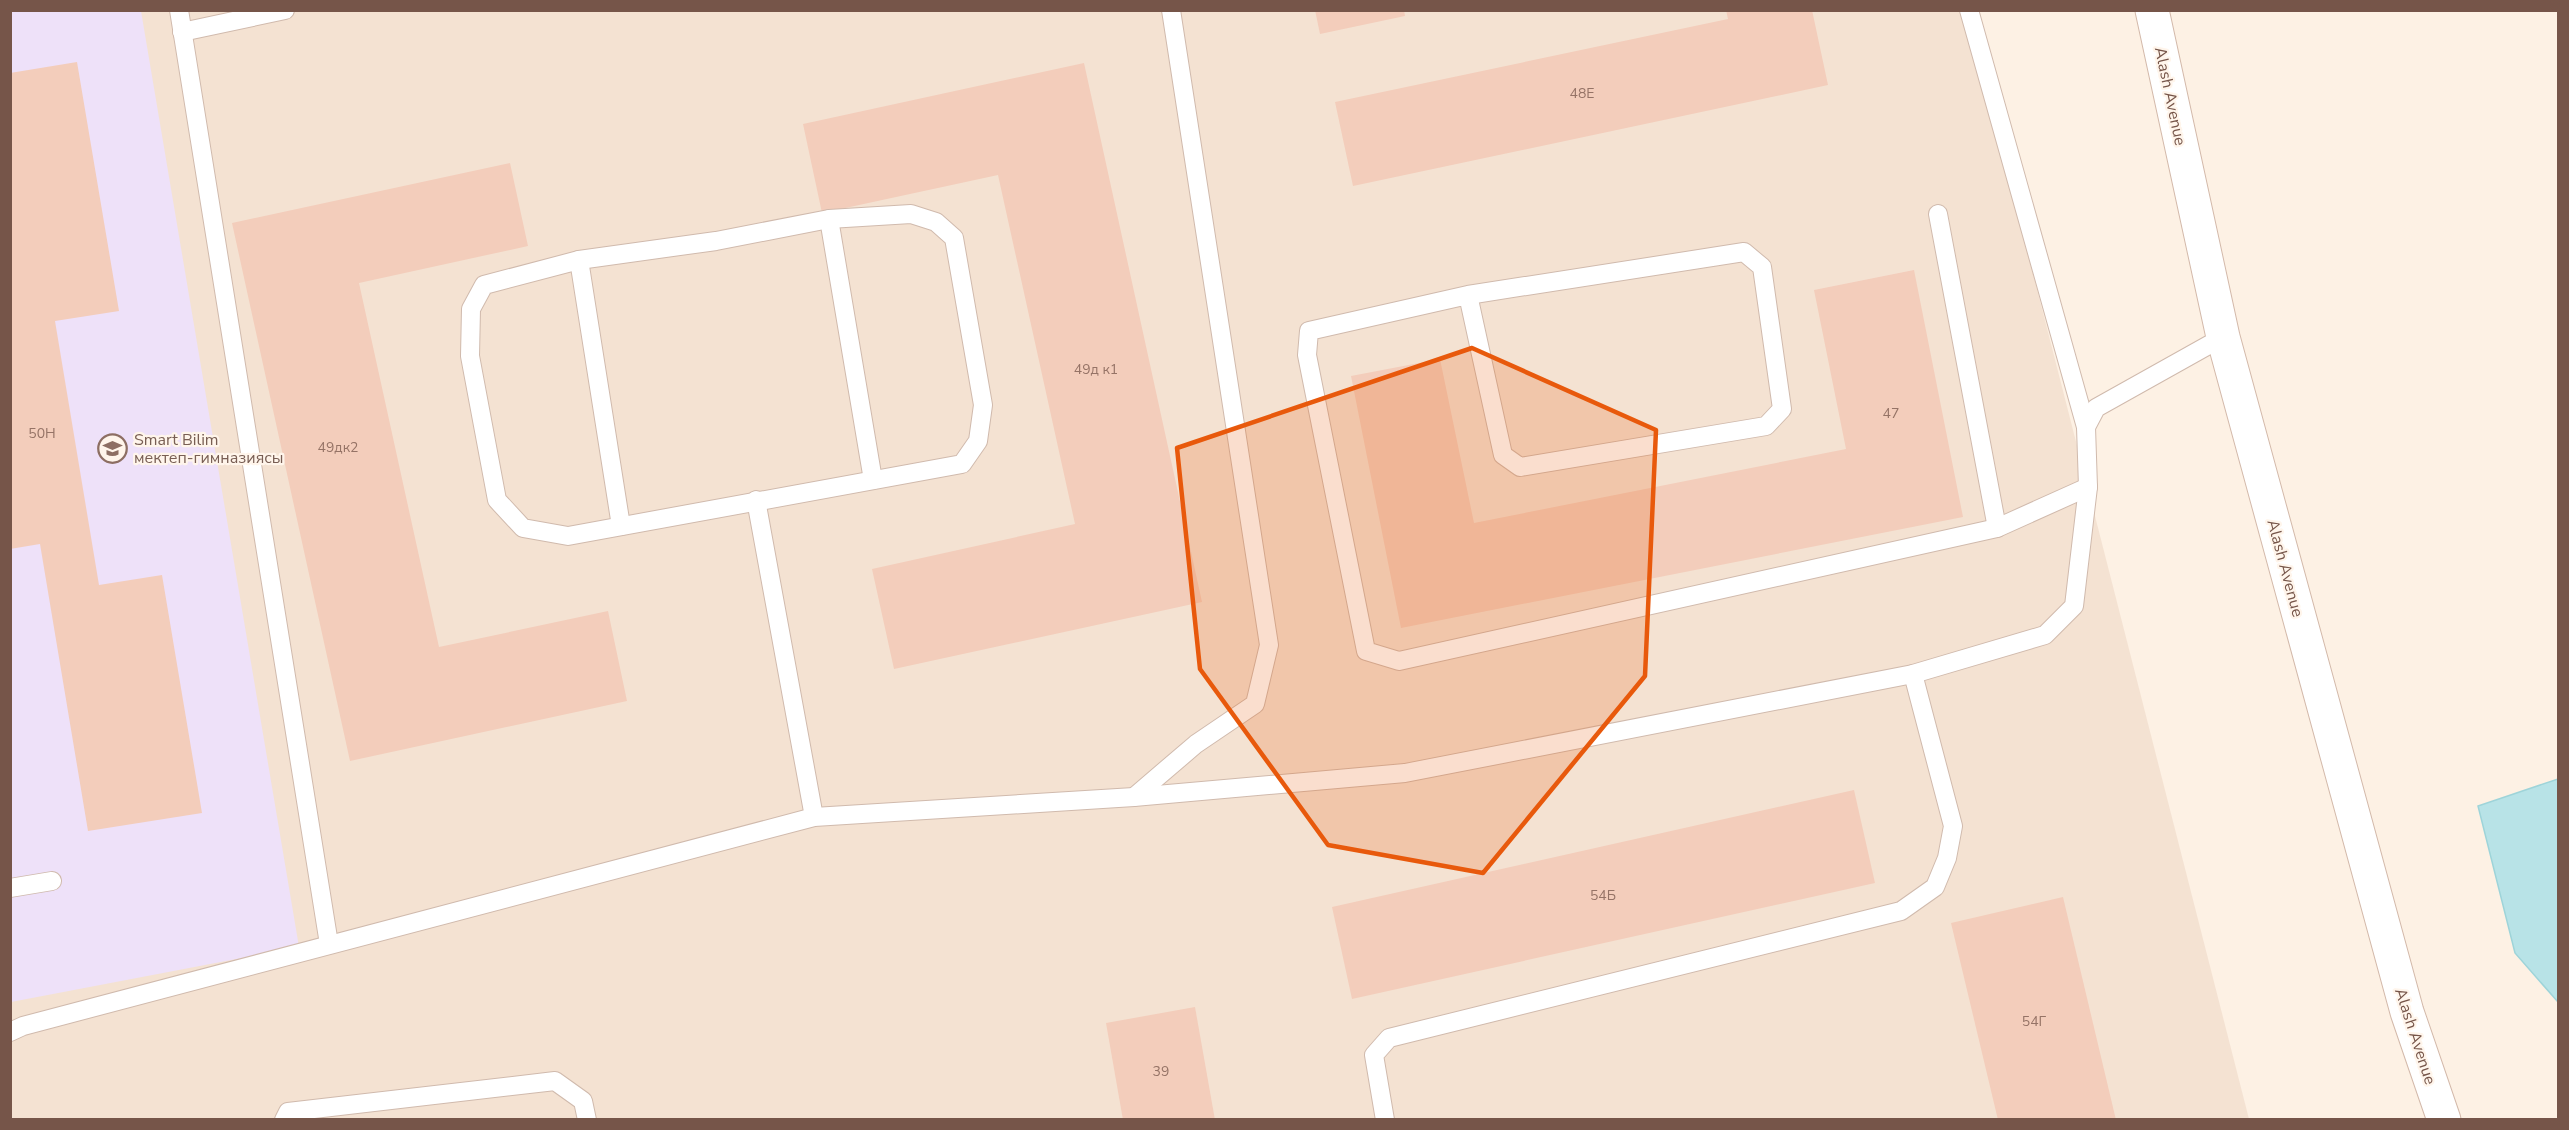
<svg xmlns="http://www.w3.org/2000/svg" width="2569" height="1130" font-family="'Nunito Sans',sans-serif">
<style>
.residential{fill:#f4e2d2}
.education{fill:#eee1f9}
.water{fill:#b8e3e7;stroke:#9ed4d9;stroke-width:1.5}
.building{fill:#f3cdbb}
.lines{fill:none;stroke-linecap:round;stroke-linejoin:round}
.service-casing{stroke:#d0baad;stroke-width:20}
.secondary-casing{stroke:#d3b9aa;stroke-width:35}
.service{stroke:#fff;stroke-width:18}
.secondary{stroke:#fff;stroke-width:33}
.marked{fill:#e8590c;fill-opacity:0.2;stroke:#e8590c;stroke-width:4.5;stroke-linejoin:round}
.labels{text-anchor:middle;stroke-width:4.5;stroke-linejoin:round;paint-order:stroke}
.number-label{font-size:14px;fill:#957366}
.street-label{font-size:16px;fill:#765549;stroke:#fff5eb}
.education-label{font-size:16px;fill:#785e54;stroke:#fff5eb;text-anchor:start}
</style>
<rect width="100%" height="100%" fill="#fdf1e4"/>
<polygon class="residential" points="10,11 1966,11 2249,1119 11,1119"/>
<polygon class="education" points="11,11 141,11 299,947 11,1002"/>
<polygon class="water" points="2558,779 2558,1002 2515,953 2478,806"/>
<g class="building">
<polygon points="1315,10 1404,10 1405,16 1320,34"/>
<polygon points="1726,10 1812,10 1828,85 1353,186 1335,102 1728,19"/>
<polygon points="77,62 119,311 55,321 99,585 162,575 202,813 88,831 40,544 10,549 10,73"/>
<polygon points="1084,63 1202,602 894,669 872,569 1075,524 998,175 822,213 803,124"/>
<polygon points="510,163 528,246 359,283 439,647 608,611 627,701 350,761 232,223"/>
<polygon points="1914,270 1963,517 1401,628 1351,376 1440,359 1474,523 1846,449 1814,290"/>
<polygon points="1854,790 1875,883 1352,999 1332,907"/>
<polygon points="2063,897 2116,1120 1998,1120 1951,923"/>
<polygon points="1195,1007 1215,1120 1123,1120 1106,1023"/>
</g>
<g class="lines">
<defs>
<g id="service">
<polyline points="179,10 329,944"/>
<polyline points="1969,10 2086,427"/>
<polyline points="182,32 285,10"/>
<polygon points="911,214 936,222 954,238 983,405 978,441 962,464 568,536 523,528 497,500 470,356 471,309 484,285 579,260 716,241 829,219"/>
<polyline points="1938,214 1997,528"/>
<polyline points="829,219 873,480"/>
<polyline points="579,260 621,526"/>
<polyline points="1468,295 1503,455 1520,467 1766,426 1782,409 1762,267 1744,252 1468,295 1309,331 1307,355 1366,651 1399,661 1997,528 2088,487"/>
<polyline points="756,500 814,817"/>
<polyline points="1134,797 1196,744 1255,704 1269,645 1171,10"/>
<polyline points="10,888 52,881"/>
<polyline points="10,1032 23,1026 814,817 1134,797 1405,773 1913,674 2045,635 2074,606 2088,487 2086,427 2096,408 2223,337"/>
<polyline points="284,1120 288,1112 555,1081 583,1101 587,1120"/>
<polyline points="1385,1120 1374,1055 1389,1038 1901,911 1935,887 1947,858 1953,826 1913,674"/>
</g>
<polyline id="secondary" points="2152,10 2223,337 2407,1012 2444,1120"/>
</defs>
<use href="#service" class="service-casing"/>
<use href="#secondary" class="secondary-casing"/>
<use href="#service" class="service"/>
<use href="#secondary" class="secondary"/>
</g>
<path class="marked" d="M 1472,348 L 1656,430 L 1645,676 L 1483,873 L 1328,845 L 1200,669 L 1177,448 Z"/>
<defs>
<symbol id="school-ring" viewBox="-11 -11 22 22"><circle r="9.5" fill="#fff5eb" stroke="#8d6e63" stroke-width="1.5"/><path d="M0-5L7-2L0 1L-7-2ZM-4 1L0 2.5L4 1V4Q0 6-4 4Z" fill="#8d6e63"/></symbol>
</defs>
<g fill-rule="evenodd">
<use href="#school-ring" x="96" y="432" width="33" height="33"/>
</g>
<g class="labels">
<g class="number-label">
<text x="1582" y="98">48Е</text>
<text x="1096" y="374">49д к1</text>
<text x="1891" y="418">47</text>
<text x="42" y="438">50Н</text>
<text x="338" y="452">49дк2</text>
<text x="1603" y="900">54Б</text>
<text x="2034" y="1026">54Г</text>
<text x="1161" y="1076">39</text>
</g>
<g class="street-label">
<text transform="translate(2171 96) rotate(78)" y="6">Alash Avenue</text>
<text transform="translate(2286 568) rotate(75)" y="6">Alash Avenue</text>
<text transform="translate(2416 1036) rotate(72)" y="6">Alash Avenue</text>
</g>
<g class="education-label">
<text x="134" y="445">Smart Bilim<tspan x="134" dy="18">мектеп-гимназиясы</tspan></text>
</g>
</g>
<rect width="2569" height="1130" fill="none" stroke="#765549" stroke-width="24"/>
</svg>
